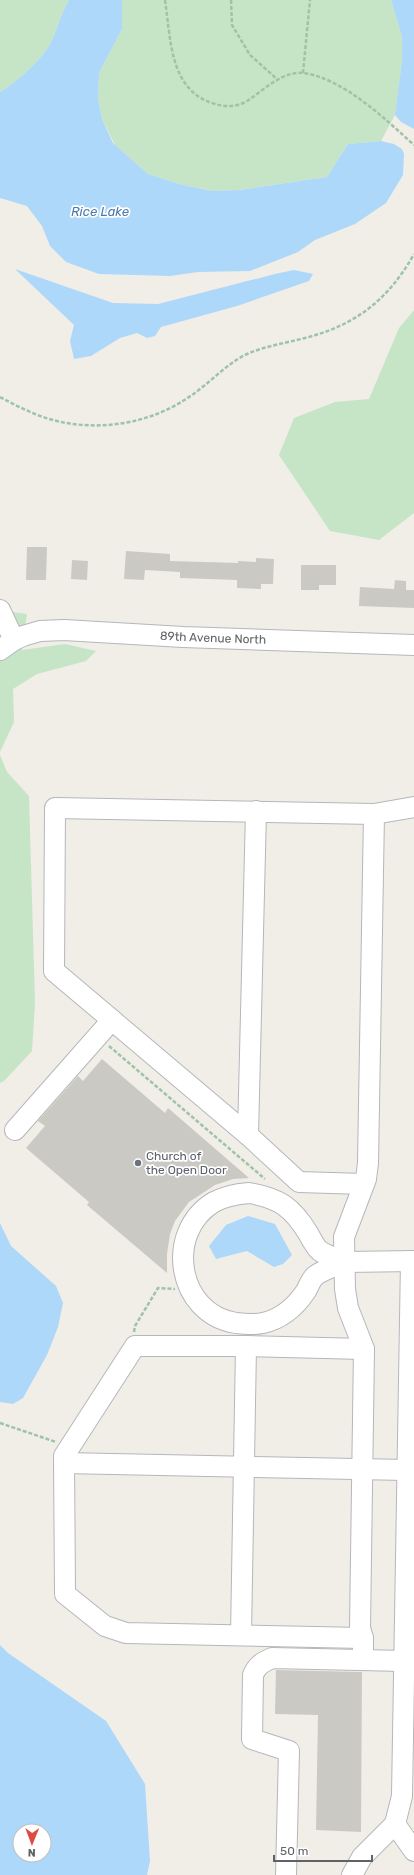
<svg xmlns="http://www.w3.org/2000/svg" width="414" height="1875" font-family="Rubik,sans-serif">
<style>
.green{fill:#c6e5c6}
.water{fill:#aed8f9;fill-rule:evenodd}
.building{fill:#cbc9c4}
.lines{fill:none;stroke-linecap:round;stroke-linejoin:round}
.minor-casing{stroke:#b4b7bb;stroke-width:22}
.path{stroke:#9ec3a8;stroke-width:2.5;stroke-dasharray:4 2;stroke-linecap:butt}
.minor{stroke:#fff;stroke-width:20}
.worship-dot{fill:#6b7280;stroke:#fff;stroke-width:1.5}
.labels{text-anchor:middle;stroke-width:3.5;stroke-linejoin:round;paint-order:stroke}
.street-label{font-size:12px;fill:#5f6266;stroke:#fff}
.worship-label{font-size:12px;fill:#5b616d;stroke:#fff;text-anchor:start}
.water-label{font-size:13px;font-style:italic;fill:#4b79ab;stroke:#fff}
</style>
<rect width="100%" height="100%" fill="#f0eee7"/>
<g class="green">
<path d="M 0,0 L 69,0 C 61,13 58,27 52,40 C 45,57 16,83 0,92 Z"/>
<polygon points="122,0 391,0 402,37 402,60 395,115 381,141 348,144 327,177 239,190 213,191 183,185 148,174 115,145 102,119 98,98 99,73 122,29"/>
<polygon points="414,310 414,513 379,540 330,531 279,455 294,418 335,402 369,399 399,328"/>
<polygon points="13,612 27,614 22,650 65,644 96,651 86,661 37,674 13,689 14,722 0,752 0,614"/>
<polygon points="0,755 7,772 29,796 35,1003 32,1051 4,1081 0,1083"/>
</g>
<g class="water">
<path d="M 69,0 L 122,0 L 122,29 L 99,73 L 98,98 L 102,119 L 113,143 L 148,174 L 183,185 L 213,191 L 239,190 L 327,177 L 348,144 L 381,141 L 394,144 L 402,149 L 404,154 L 403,175 L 386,203 L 355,224 L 315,240 L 298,252 L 250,271 L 198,272 L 170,276 L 99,274 L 66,262 L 50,246 L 42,226 L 27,206 L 0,198 L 0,92 C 16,83 45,57 52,40 C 58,27 61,13 69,0 Z"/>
<polygon points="391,0 414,0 414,129 401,122 395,115 402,60 402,37"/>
<polygon points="15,269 113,303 158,304 275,274 294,270 313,274 309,281 237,306 161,327 155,336 147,338 137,333 120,338 91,356 74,359 70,341 74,325"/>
<polygon points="248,1216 275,1224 292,1255 283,1264 274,1267 247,1251 216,1259 209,1246 226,1225"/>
<polygon points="0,1223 11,1246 56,1286 63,1303 58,1327 47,1355 23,1398 13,1404 0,1402"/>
<path d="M 0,1645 L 8,1653 L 106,1721 L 145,1784 L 150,1861 L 147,1875 L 0,1875 ZM 20,1831 L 44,1831 L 44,1855 L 20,1855 Z"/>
</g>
<g class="building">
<polygon points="27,547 47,547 46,580 26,580"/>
<polygon points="126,551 170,554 170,561 238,563 238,561 256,562 256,558 274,559 273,584 261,584 261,589 237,588 237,580 180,578 180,572 145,570 144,580 124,579"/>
<polygon points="72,560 88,561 87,580 71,579"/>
<polygon points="301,565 336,565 336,585 319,585 319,590 301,590"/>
<polygon points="395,580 406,581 406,590 414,590 414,608 359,606 360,587 394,589"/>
<polygon points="102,1059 165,1113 168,1108 249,1178 233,1179 215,1185 189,1202 175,1221 170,1234 167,1254 167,1273 87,1205 89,1202 26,1148 45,1126 38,1121 78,1076 83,1081"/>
<polygon points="276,1670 362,1672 361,1832 316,1830 318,1715 275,1714"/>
</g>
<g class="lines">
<defs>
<g id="minor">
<polyline points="0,610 14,640"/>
<path id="s1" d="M 0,650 L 14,640 L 23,636 L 40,631 L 64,630 L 183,637 L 414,645"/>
<polyline points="112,1020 248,1135 299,1182 364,1184"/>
<polyline points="15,1130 112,1020 54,971 55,808 374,814"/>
<polyline points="248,1135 256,811"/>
<path d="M 249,1193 C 279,1198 292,1207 308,1233 C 311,1238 315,1247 320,1251 C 327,1256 338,1259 346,1262 C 336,1266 324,1269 315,1276 C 311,1279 309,1286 306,1291 C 296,1306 281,1319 263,1323 C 254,1325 244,1324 236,1323 C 177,1314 164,1232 214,1202 C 225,1196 236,1194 249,1193 Z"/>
<polyline points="346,1262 414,1261"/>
<polyline points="64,1463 407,1470"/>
<polyline points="241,1635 246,1346"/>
<polyline points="363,1638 126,1633 105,1626 65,1594 64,1456 135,1346 246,1346 364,1349"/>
<polyline points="363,1660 363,1638 360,1628 364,1349 348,1308 345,1289 344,1237 366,1179 368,1163 374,814 414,807"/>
<polyline points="395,1824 402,1796 411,1261"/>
<polyline points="395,1824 414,1851"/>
<path d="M 286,1875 L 289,1751 L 252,1739 L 253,1675 C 257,1665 263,1662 272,1658 L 404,1661"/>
<polyline points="352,1875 362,1857 395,1824"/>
</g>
</defs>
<use href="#minor" class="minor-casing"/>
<g class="path">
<path d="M 165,0 C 171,39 169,91 215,104 C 226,107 237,107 247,101 C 264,90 282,71 303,73 C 343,78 385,119 414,145"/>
<polyline points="231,0 232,25 250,55 278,80"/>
<polyline points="303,73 310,0"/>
<path d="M 0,397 C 17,406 34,415 53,420 C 98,432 150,424 189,397 C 209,384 226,364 247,354 C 265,346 286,343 305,338 C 356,325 388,300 414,254"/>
<polyline points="109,1046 265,1179"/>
<polyline points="134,1332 135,1326 158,1288 175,1289"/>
<polyline points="0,1423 56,1442"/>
</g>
<use href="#minor" class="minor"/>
</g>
<circle class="worship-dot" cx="138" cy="1163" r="4"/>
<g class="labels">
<g class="street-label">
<text dy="4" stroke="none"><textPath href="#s1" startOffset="218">89th Avenue North</textPath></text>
</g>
<g class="worship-label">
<text x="146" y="1160">Church of<tspan x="146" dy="14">the Open Door</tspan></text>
</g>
<g class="water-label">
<text x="100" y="216">Rice Lake</text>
</g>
</g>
<g transform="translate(32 1843) rotate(181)"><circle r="19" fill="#ffffff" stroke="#bfc0c2"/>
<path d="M0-3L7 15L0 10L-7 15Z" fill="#dd4c40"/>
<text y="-6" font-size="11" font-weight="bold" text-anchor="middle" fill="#5f6266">N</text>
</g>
<path d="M274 1855v6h98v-6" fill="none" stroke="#5f6266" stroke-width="2"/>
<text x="280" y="1855" font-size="12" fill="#5f6266" stroke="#ffffff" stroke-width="3" paint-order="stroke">50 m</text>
</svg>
